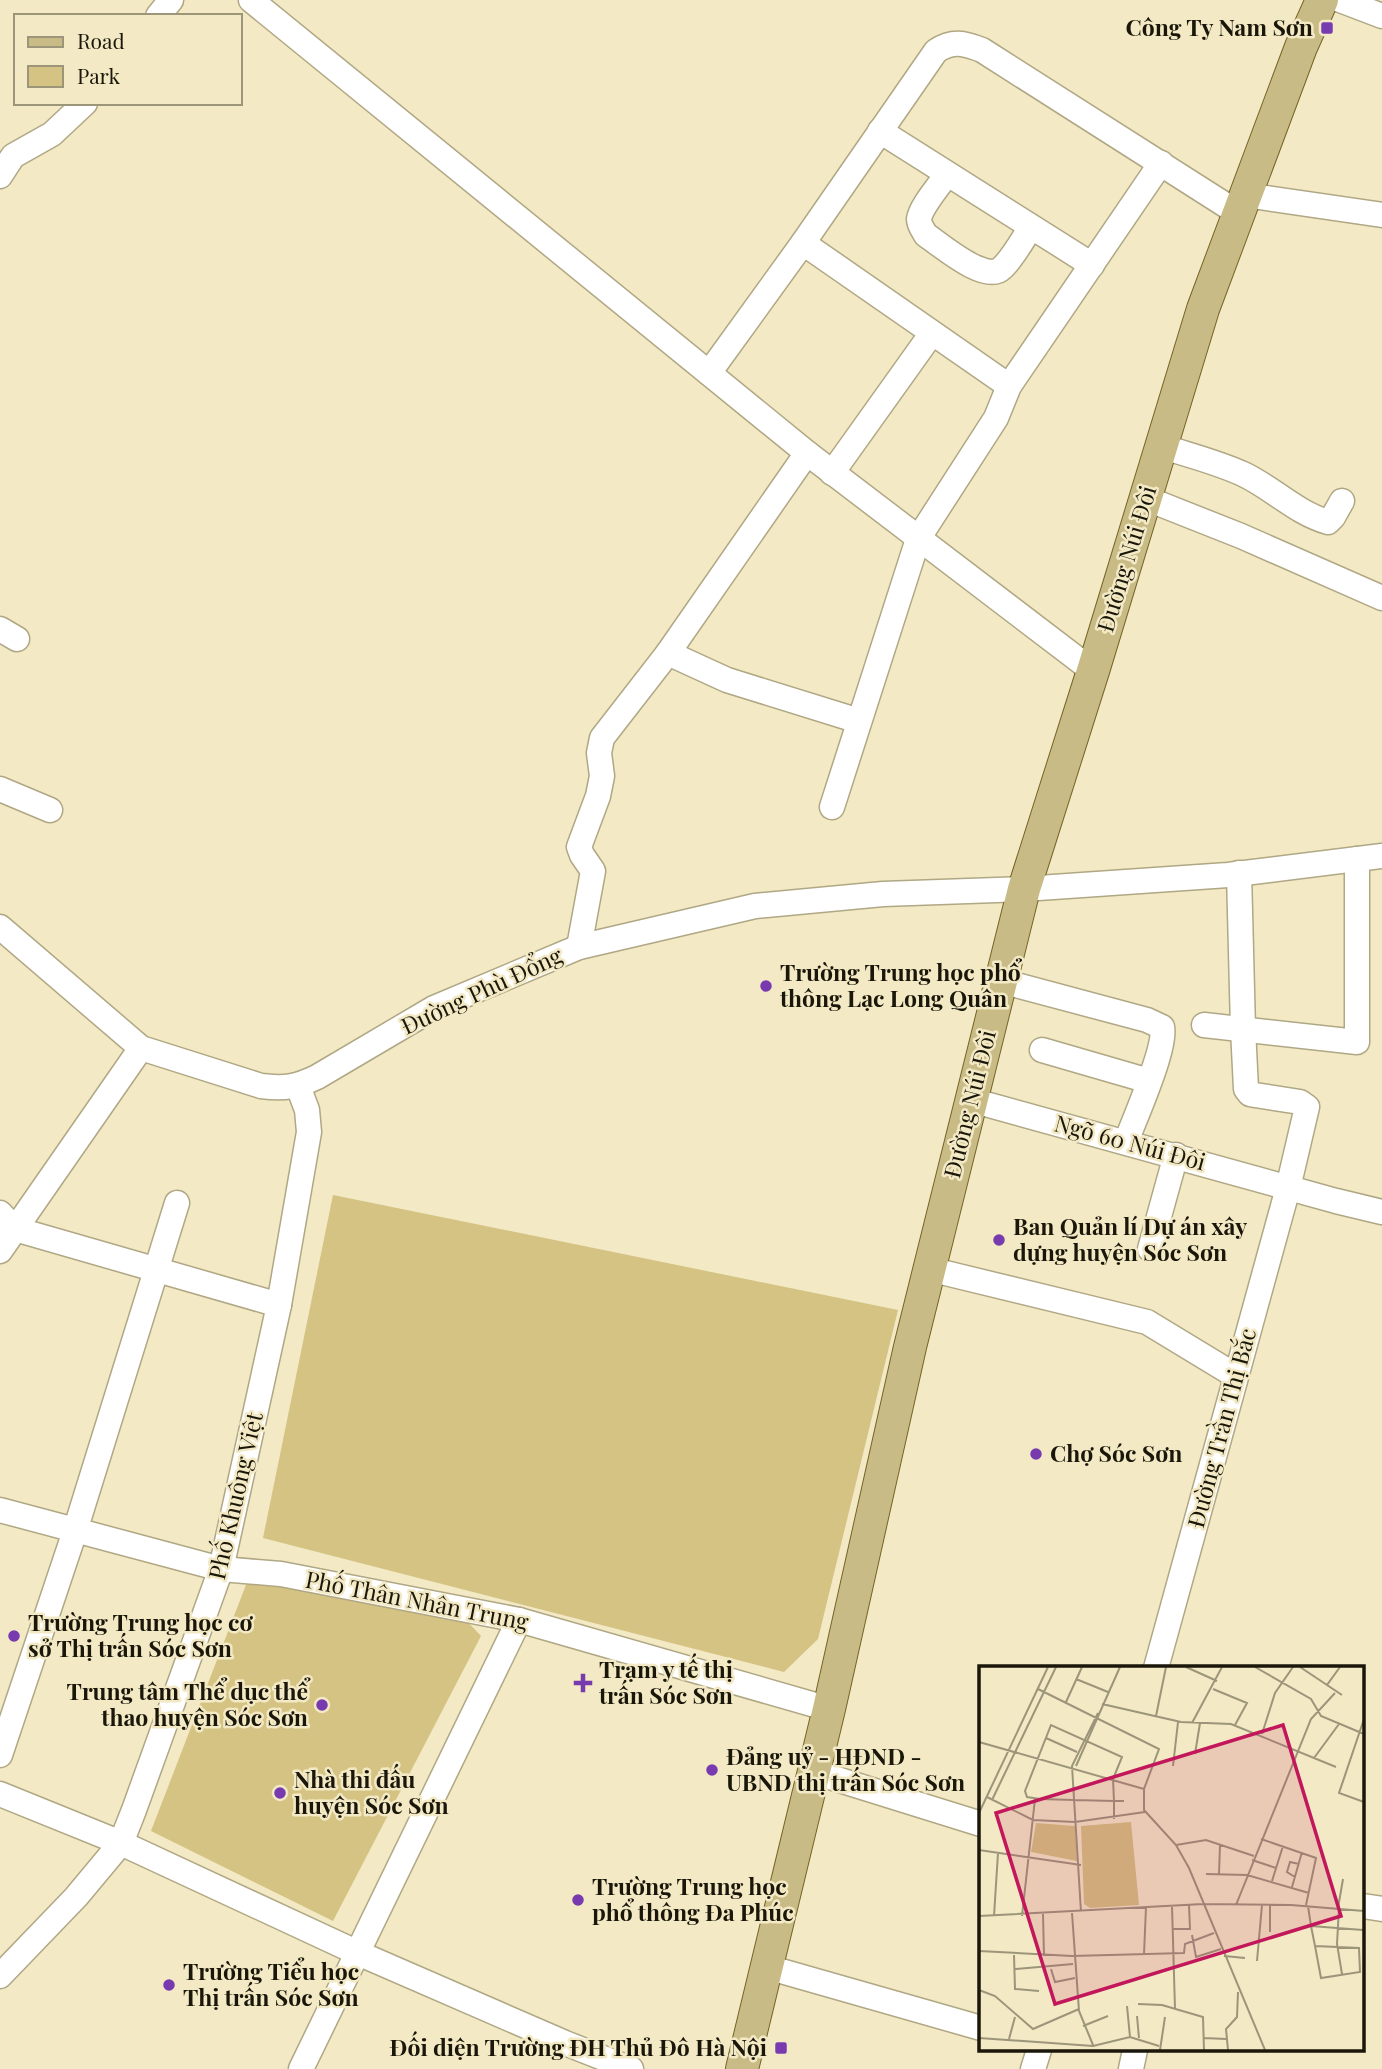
<svg xmlns="http://www.w3.org/2000/svg" width="1382" height="2069" font-family="'Playfair Display',serif">
<style>
.green{fill:#d4c382}
.lines{fill:none;stroke-linecap:round;stroke-linejoin:round}
.minor-casing{stroke:#b0a784;stroke-width:27}
.major-casing{stroke:#746426;stroke-width:34}
.minor{stroke:#fff;stroke-width:24}
.major{stroke:#c8bb86;stroke-width:32}
.poi-dot{fill:#783aaf;stroke:#f3e9c5;stroke-width:2.5}
.labels{text-anchor:middle;stroke-width:5;stroke-linejoin:round;paint-order:stroke}
.poi-label{font-size:23px;font-weight:bold;fill:#1a170a;stroke:#f3e9c5;text-anchor:start}
.street-label{font-size:23px;fill:#1a170a;stroke:#f3e9c5}
.inset-road{fill:none;stroke:#9c957a;stroke-width:2}
.view{fill:#c2185b;fill-opacity:0.15;stroke:#c2185b;stroke-width:3.5}
.inset-edge{fill:none;stroke:#1a170a;stroke-width:3.5}
</style>
<rect width="100%" height="100%" fill="#f3e9c5"/>
<g class="green">
<polygon points="333,1195 898,1310 818,1639 784,1672 263,1538"/>
<polygon points="249,1577 464,1618 481,1636 333,1921 151,1831"/>
</g>
<g class="lines">
<defs>
<g id="minor">
<polyline points="251,0 807,453 1093,671"/>
<polyline points="1340,0 1382,16"/>
<polyline points="158,16 171,0"/>
<polyline points="880,131 1092,265"/>
<path d="M 947,174 C 940,185 921,206 919,219 C 919,225 923,230 926,235 C 941,245 986,284 1002,268 C 1013,258 1023,239 1031,227"/>
<polyline points="0,176 13,156 52,134 85,103"/>
<polyline points="1245,195 1382,215"/>
<polyline points="803,243 1009,386"/>
<path d="M 709,373 L 803,243 L 936,51 C 953,40 964,43 982,50 L 1238,213"/>
<path d="M 1161,446 C 1188,455 1217,462 1243,474 C 1273,488 1296,513 1328,522 L 1333,517 L 1342,501"/>
<polyline points="832,473 932,333"/>
<polyline points="1145,498 1241,536 1382,598"/>
<polyline points="0,629 17,639"/>
<polyline points="668,653 727,680 859,721"/>
<polyline points="0,789 50,810"/>
<polyline points="832,807 918,539 996,418 1009,386 1161,163"/>
<path d="M 0,927 L 141,1048 L 261,1086 C 285,1089 296,1087 317,1077 L 434,1008 L 579,947 L 755,906 L 883,894 L 1024,889 L 1228,875 L 1382,856"/>
<polyline points="579,947 593,871 582,855 579,847 598,796 602,776 599,753 602,738 668,653 807,453"/>
<path d="M 1001,981 L 1147,1020 L 1162,1027 C 1167,1047 1134,1120 1126,1142"/>
<polyline points="1204,1025 1357,1042 1357,859"/>
<polyline points="1042,1050 1149,1081"/>
<polyline points="971,1100 1336,1201 1382,1212"/>
<polyline points="0,1213 15,1229 279,1305"/>
<polyline points="1150,1249 1176,1155"/>
<polyline points="0,1251 141,1048"/>
<polyline points="929,1269 1147,1322 1236,1376"/>
<polyline points="0,1510 221,1569 281,1574 519,1620 829,1709"/>
<polyline points="1156,1668 1288,1188 1307,1107 1300,1102 1255,1095 1250,1094 1246,1089 1243,1029 1239,873"/>
<polyline points="0,1755 75,1531 177,1203"/>
<polyline points="814,1772 981,1824"/>
<polyline points="0,1794 121,1843 358,1953 565,2043 631,2069"/>
<polyline points="1363,1906 1382,1909"/>
<polyline points="767,1967 981,2028"/>
<polyline points="0,1976 76,1897 121,1843 134,1810 221,1569 279,1305 309,1132 307,1110 298,1086"/>
<polyline points="301,2069 519,1620"/>
<polyline points="1033,2069 1039,2050"/>
<polyline points="1131,2069 1135,2050"/>
</g>
<polyline id="major" points="742,2069 829,1709 910,1347 1024,889 1093,671 1203,309 1301,47 1322,0"/>
</defs>
<use href="#minor" class="minor-casing"/>
<use href="#major" class="major-casing"/>
<use href="#minor" class="minor"/>
<use href="#major" class="major"/>
</g>
<g class="poi-dot">
<rect x="1320" y="21" width="14" height="14" rx="3.5"/>
<circle cx="766" cy="986" r="7"/>
<circle cx="999" cy="1240" r="7"/>
<circle cx="1036" cy="1454" r="7"/>
<circle cx="14" cy="1636" r="7"/>
<path d="M579.5 1672.5h7v7h7v7h-7v7h-7v-7h-7v-7h7z"/>
<circle cx="322" cy="1705" r="7"/>
<circle cx="712" cy="1770" r="7"/>
<circle cx="280" cy="1793" r="7"/>
<circle cx="578" cy="1900" r="7"/>
<circle cx="169" cy="1985" r="7"/>
<rect x="774" y="2041" width="14" height="14" rx="3.5"/>
</g>
<g class="labels">
<g class="poi-label">
<text x="1313" y="36" text-anchor="end">Công Ty Nam Sơn</text>
<text x="780" y="981">Trường Trung học phổ<tspan x="780" dy="26">thông Lạc Long Quân</tspan></text>
<text x="1013" y="1235">Ban Quản lí Dự án xây<tspan x="1013" dy="26">dựng huyện Sóc Sơn</tspan></text>
<text x="1050" y="1462">Chợ Sóc Sơn</text>
<text x="28" y="1631">Trường Trung học cơ<tspan x="28" dy="26">sở Thị trấn Sóc Sơn</tspan></text>
<text x="599" y="1678">Trạm y tế thị<tspan x="599" dy="26">trấn Sóc Sơn</tspan></text>
<text x="308" y="1700" text-anchor="end">Trung tâm Thể dục thể<tspan x="308" dy="26">thao huyện Sóc Sơn</tspan></text>
<text x="726" y="1765">Đảng uỷ - HĐND -<tspan x="726" dy="26">UBND thị trấn Sóc Sơn</tspan></text>
<text x="294" y="1788">Nhà thi đấu<tspan x="294" dy="26">huyện Sóc Sơn</tspan></text>
<text x="592" y="1895">Trường Trung học<tspan x="592" dy="26">phổ thông Đa Phúc</tspan></text>
<text x="183" y="1980">Trường Tiểu học<tspan x="183" dy="26">Thị trấn Sóc Sơn</tspan></text>
<text x="767" y="2056" text-anchor="end">Đối diện Trường ĐH Thủ Đô Hà Nội</text>
</g>
<g class="street-label">
<text transform="translate(1127 559) rotate(-73)" y="8">Đường Núi Đôi</text>
<text transform="translate(482 991) rotate(-25)" y="8">Đường Phù Đổng</text>
<text transform="translate(970 1104) rotate(-76)" y="8">Đường Núi Đôi</text>
<text transform="translate(1130 1143) rotate(15)" y="8">Ngõ 60 Núi Đôi</text>
<text transform="translate(1222 1428) rotate(-75)" y="8">Đường Trần Thị Bắc</text>
<text transform="translate(236 1496) rotate(-77)" y="8">Phố Khuông Việt</text>
<text transform="translate(417 1601) rotate(11)" y="8">Phố Thân Nhân Trung</text>
</g>
</g>
<g transform="translate(979 1666)">
<rect width="385" height="385" fill="#f3e9c5"/>
<path d="M 152,156 L 160,239 L 111,242 L 105,238 L 102,160 ZM 57,157 L 96,160 L 98,195 L 52,186 Z" fill="#d4c382"/>
<path class="inset-road" d="M 207,1 L 238,15M 276,1 L 332,33 L 342,50 L 385,68M 321,1 L 348,19M 361,1 L 348,19 L 363,29M 97,13 L 129,26M 59,23 L 180,83 L 165,123 L 165,144 L 197,179 L 210,202 L 286,384M 234,23 L 268,37 L 256,59M 87,36 L 103,1M 123,38 L 202,56 L 252,58 L 357,101M 177,50 L 187,1M 385,53 L 360,127 L 385,136M 213,57 L 243,1M 283,68 L 296,27 L 314,1M 67,72 L 98,86M 0,76 L 165,123M 216,88 L 221,57M 335,92 L 360,58M 97,100 L 141,1M 194,100 L 199,56M 8,131 L 54,154 L 96,156 L 166,146M 13,134 L 77,1M 0,147 L 69,1M 135,153 L 135,135 L 134,113 L 143,91 L 72,59 L 46,125 L 48,131 L 61,133 L 95,134 L 135,135 L 145,135M 282,173 L 337,192 L 327,239M 197,179 L 227,174 L 275,190M 0,184 L 102,199M 273,194 L 297,202M 227,208 L 268,209 L 330,227M 240,208 L 241,179M 316,211 L 308,206 L 311,196 L 320,198M 293,215 L 304,180M 313,221 L 323,186M 257,239 L 332,53 L 356,27M 193,240 L 196,343M 329,240 L 332,260 L 336,280 L 342,312 L 381,306 L 380,282 L 336,280M 359,242 L 364,213M 360,242 L 358,278 L 363,308M 102,246 L 93,100 L 119,47M 93,247 L 100,345 L 114,379M 64,248 L 65,290M 0,250 L 224,238 L 312,239 L 385,245M 15,250 L 19,187M 43,250 L 56,133M 332,260 L 384,264M 193,263 L 211,263 L 210,239M 291,266 L 291,239M 213,269 L 217,291 L 242,283M 0,285 L 93,290 L 205,287 L 206,278 L 235,267M 165,288 L 167,241M 35,289 L 36,323 L 60,325M 245,290 L 266,292M 278,295 L 283,239M 36,303 L 94,298M 72,303 L 76,316 L 96,312M 0,324 L 16,330 L 54,363 L 100,343M 159,338 L 183,339 L 224,351 L 225,384M 148,340 L 151,371M 158,350 L 160,372M 104,360 L 129,350M 0,372 L 114,380 L 151,371 L 180,380M 225,372 L 247,373M 30,373 L 36,351M 181,384 L 186,351M 249,384 L 247,363 L 258,351 L 259,326"/>
<path class="view" d="M 304,59 L 362,250 L 76,338 L 17,147 Z"/>
<rect width="385" height="385" class="inset-edge"/>
</g>
<rect x="14" y="14" width="228" height="91" fill="#f3e9c5" stroke="#9c957a" stroke-width="2"/>
<rect x="28" y="37" width="35" height="10" fill="#c8bb86" stroke="#9c957a" stroke-width="2"/>
<text x="77" y="49" font-size="21" fill="#1a170a">Road</text>
<rect x="28" y="66" width="35" height="21" fill="#d4c382" stroke="#9c957a" stroke-width="2"/>
<text x="77" y="84" font-size="21" fill="#1a170a">Park</text>
</svg>
